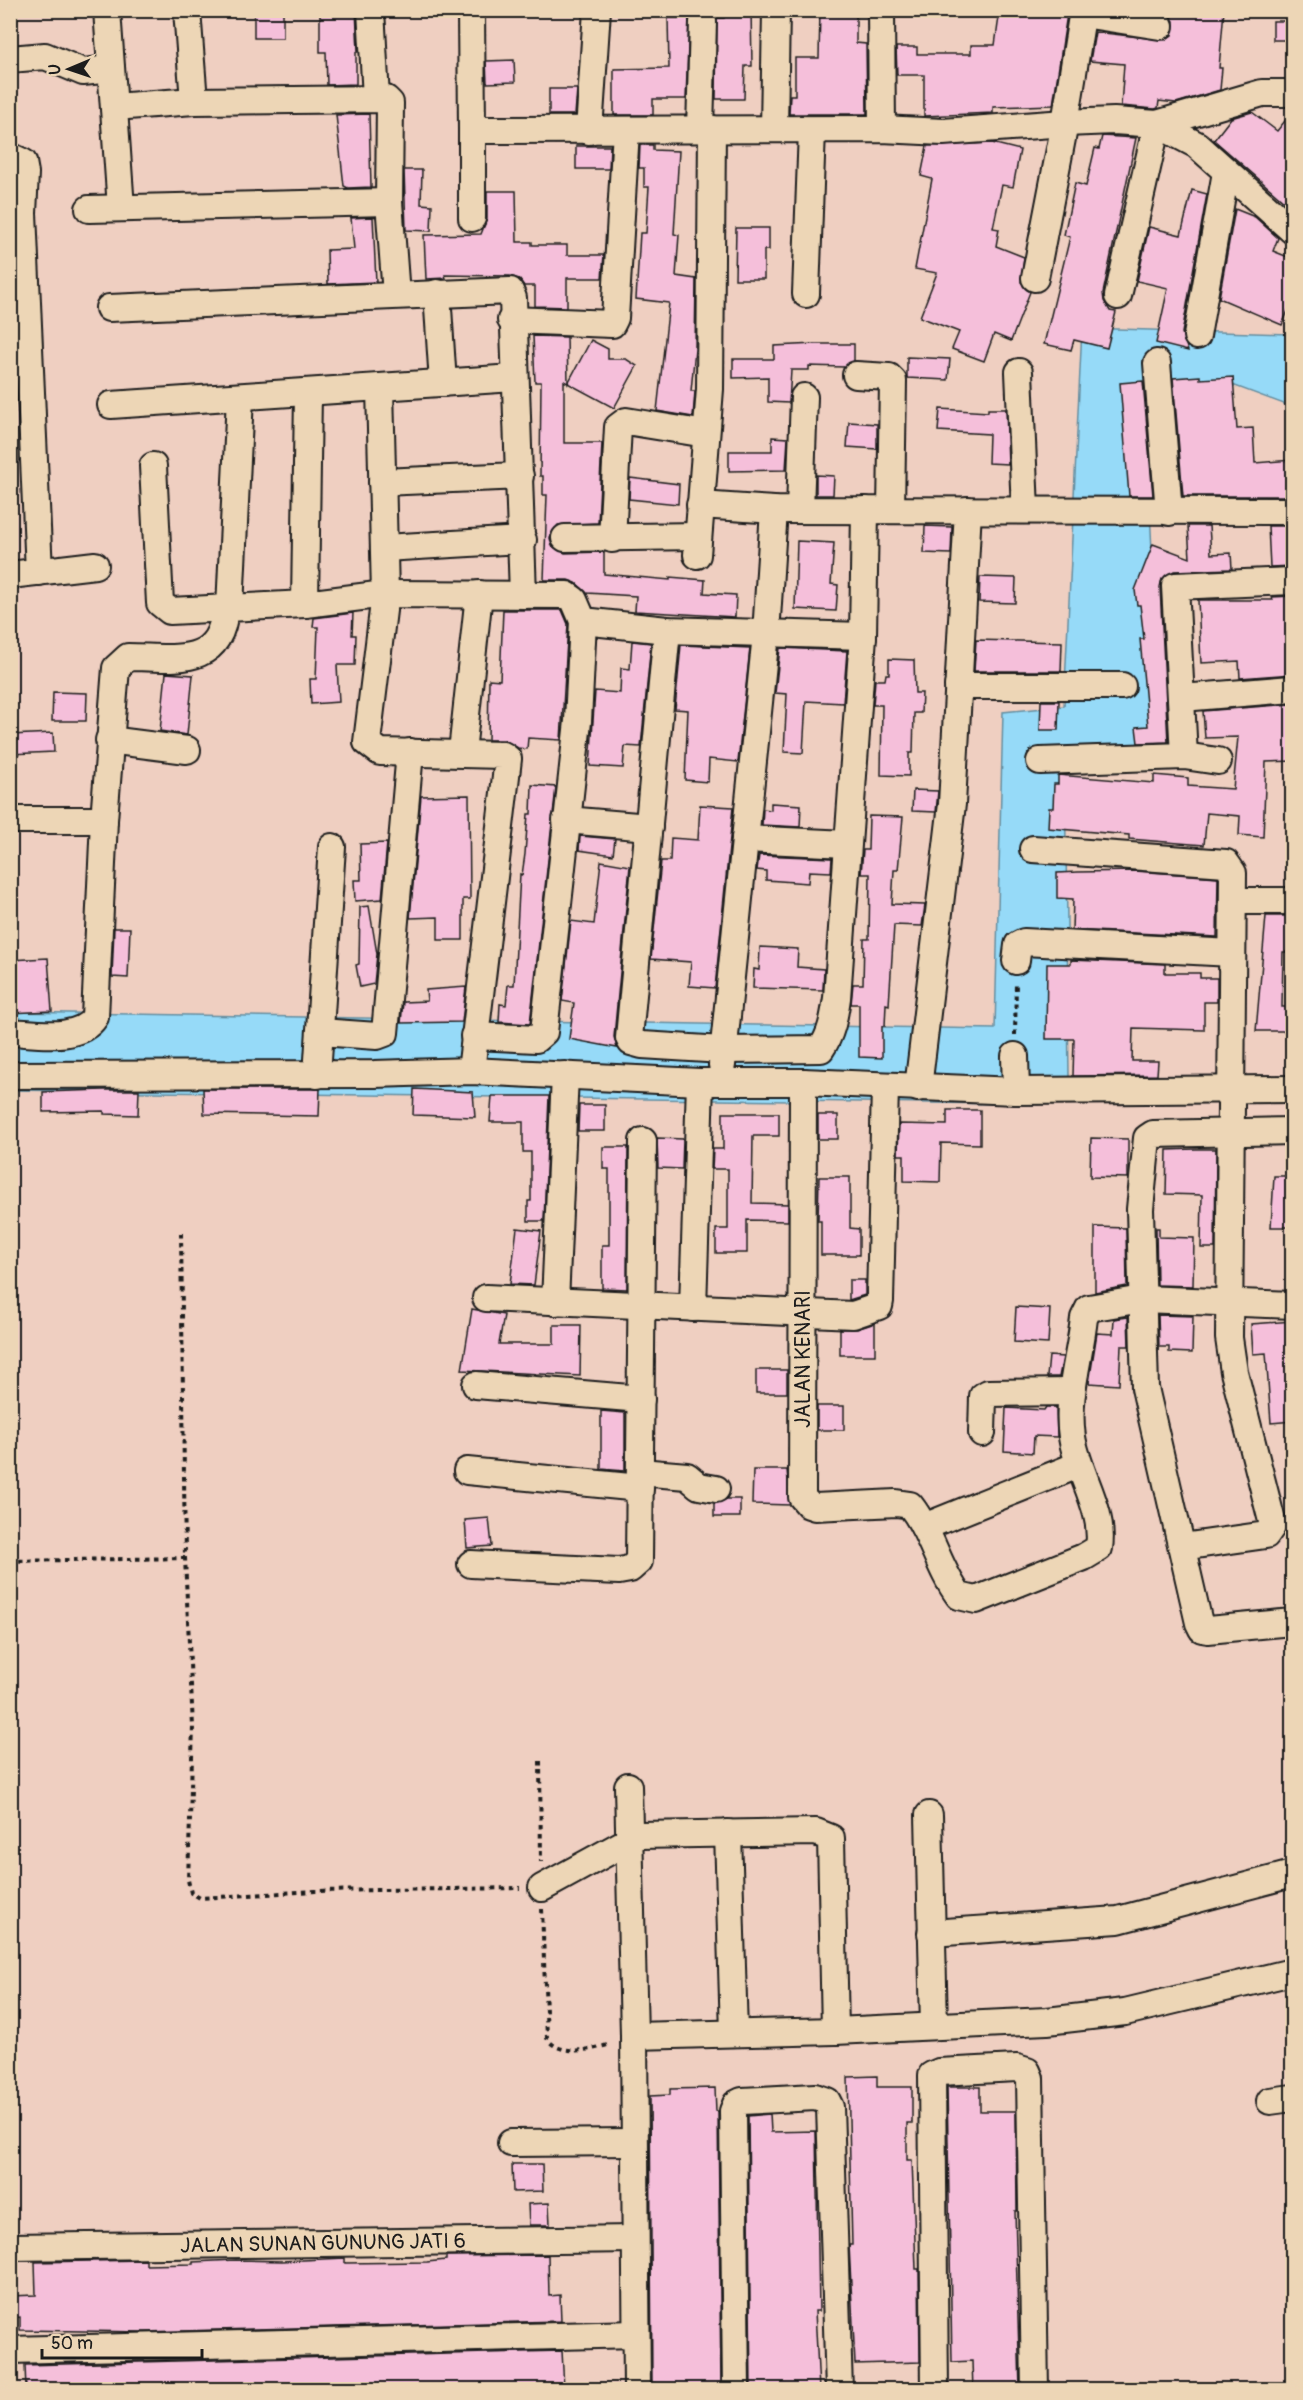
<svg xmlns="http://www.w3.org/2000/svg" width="1303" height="2400" font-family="Pangolin,sans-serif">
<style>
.water{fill:#96daf8;stroke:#658ea0;stroke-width:1.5}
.building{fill:#f5bfda;stroke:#1c1c1c;stroke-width:1.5}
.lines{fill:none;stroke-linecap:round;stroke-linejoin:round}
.minor-casing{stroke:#1c1c1c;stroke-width:30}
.path{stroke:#1c1c1c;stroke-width:4;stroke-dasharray:4.5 4.5;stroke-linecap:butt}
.minor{stroke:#edd6b6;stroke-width:26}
.labels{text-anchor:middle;stroke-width:5;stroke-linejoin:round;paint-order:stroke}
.street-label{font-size:21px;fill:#1c1c1c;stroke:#edd6b6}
</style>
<rect width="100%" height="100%" fill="#efcfc1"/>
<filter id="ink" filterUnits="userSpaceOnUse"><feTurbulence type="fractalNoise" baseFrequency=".0167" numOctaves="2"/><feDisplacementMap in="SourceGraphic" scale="12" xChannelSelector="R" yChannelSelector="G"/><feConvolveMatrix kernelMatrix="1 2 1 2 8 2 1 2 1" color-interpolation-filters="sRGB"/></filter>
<g filter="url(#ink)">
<polygon class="water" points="1082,328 1292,334 1292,407 1230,384 1145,407 1161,737 1065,769 1069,1077 1004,1104 11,1090 11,1012 995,1029 1003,712 1064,706"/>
<g class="building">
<rect x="254" y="10" width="29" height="28"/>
<polygon points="320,10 356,10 358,52 356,52 356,84 327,85 326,52 320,52"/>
<polygon points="724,10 751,10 752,66 745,66 744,99 716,99 717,18 724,18"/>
<polygon points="820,10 856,10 856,43 866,44 867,114 789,114 790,95 795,95 795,58 819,58"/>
<polygon points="1000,10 1043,10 1067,14 1053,105 993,107 993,113 924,116 924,75 897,75 896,47 917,47 917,54 971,54 971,45 995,45"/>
<polygon points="1158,10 1224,10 1219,68 1222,68 1220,90 1176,103 1159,101 1158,108 1155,109 1121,106 1124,64 1090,61 1095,32 1165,40 1172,35 1174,21 1169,14"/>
<polygon points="668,18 689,18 686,99 653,99 653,115 614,115 614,69 669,68"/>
<rect x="1273" y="21" width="19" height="19"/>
<polygon points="514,60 515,82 487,83 486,61"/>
<polygon points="549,89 577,89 575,115 549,115"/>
<polygon points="1293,111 1293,209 1214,140 1231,118 1252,112 1277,131"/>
<polygon points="369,114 371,187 348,188 344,186 336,115"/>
<polygon points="1102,136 1136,138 1103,293 1104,301 1110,311 1116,312 1107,348 1074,340 1071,350 1044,344 1070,237 1064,235 1075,183 1086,186 1095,148 1099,149"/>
<polygon points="992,143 1020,150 1013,187 1002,185 993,228 999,229 996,246 1024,257 1021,282 1030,292 1011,341 994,334 984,361 952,349 959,332 920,317 937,273 915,269 932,179 921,176 927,146"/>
<polygon points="640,145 653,145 653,150 679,151 674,234 679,235 676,276 696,279 695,349 691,391 695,391 693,417 657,411 669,303 636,299 640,233 646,233 649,187 644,187 644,168 639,168"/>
<polygon points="576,146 610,146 609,169 576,169"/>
<polygon points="404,170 422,170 421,204 432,205 431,231 406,230"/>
<polygon points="1192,190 1207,194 1182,333 1188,351 1156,343 1168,288 1137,281 1149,227 1181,235"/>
<polygon points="487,191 516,191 517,242 532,242 532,245 567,245 567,255 604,255 602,278 567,278 567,307 535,306 535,286 524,286 519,279 510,276 445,275 446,278 426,279 424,235 481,234 487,219"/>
<polygon points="1235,209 1255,217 1278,238 1273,251 1293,259 1293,299 1282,325 1219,298"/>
<polygon points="373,217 376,282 328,284 327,250 354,249 351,218"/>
<polygon points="736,228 769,228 769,250 764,250 764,279 735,279"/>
<polygon points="533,336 567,337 568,383 591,340 608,349 608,359 626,359 637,366 614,408 564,381 564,443 602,443 598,523 558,525 550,538 552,546 565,553 604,552 604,574 670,580 670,577 705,580 704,593 736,595 735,617 635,611 636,596 587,593 576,583 568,580 544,580 547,495 543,495 543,476 540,476 541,382 535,382"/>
<polygon points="816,344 854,344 854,361 844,367 809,366 809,370 791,370 789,403 768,402 768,377 733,378 733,359 774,359 774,346"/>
<polygon points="907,357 950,359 948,380 907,378"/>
<polygon points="1200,376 1200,379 1233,377 1237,429 1253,428 1255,463 1293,460 1293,496 1183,496 1173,378"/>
<polygon points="1143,381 1153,496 1129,496 1120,383"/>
<polygon points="940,409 988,412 988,409 1006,409 1008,464 988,463 989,434 938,431"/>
<polygon points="849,422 877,424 877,449 847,447"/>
<polygon points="772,437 788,438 786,470 729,471 729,451 772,451"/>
<polygon points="816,475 834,476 833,495 816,495"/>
<polygon points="630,478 679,484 678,504 629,499"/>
<polygon points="925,526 952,527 951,554 924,553"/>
<polygon points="1188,526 1209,526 1211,554 1231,553 1232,569 1174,571 1162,579 1160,587 1168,742 1138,743 1136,727 1148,726 1140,639 1144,639 1140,605 1137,605 1135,590 1153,544 1190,558"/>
<polygon points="1268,526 1291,526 1293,566 1270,567"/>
<polygon points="797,541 834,543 831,584 838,585 836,611 795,609"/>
<polygon points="980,577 1016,578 1015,603 979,602"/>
<polygon points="1293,596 1293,674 1240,678 1239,661 1201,663 1198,600 1273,600 1272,597"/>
<polygon points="503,610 562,610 568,624 561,740 528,738 527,749 518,748 504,740 488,740 489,679 500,680"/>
<polygon points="353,613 352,635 356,635 355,665 337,665 339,702 311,704 310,679 316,679 318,627 313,627 314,618"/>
<polygon points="976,640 1062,642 1061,671 974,671"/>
<polygon points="632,641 651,643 641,747 625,746 623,768 590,766 595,691 620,693 621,668 630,669"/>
<polygon points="681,645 750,648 738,762 709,759 708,782 685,780 688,710 675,709"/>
<polygon points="780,648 847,651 843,703 806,701 803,753 784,752 787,694 775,693"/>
<polygon points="889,659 914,660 915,693 922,693 921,713 914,713 913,753 909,753 909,776 881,775 882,705 873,705 875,680 885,680 886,674 889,674"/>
<polygon points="166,673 193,675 187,735 160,731"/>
<polygon points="53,692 87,693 86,721 52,721"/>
<polygon points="1041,701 1059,701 1058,730 1040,730"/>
<polygon points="1293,704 1293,761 1266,762 1263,837 1239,835 1240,816 1207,813 1204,845 1129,839 1129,835 1048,828 1049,808 1053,808 1054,784 1058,784 1058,775 1154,783 1154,775 1188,778 1188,786 1233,789 1238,737 1205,738 1203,711"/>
<polygon points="53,733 54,752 10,754 10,735"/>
<polygon points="532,785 556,787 530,1024 499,1022 500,1004 506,1005 508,985 514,985 520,874 522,875 525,854 528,814 531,814"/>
<polygon points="913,790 938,791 936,812 912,811"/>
<polygon points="469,795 470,899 463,899 463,940 438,940 438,917 410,918 421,796"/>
<polygon points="771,803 801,805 800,827 762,825 763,809 771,810"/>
<polygon points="700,805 733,807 715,988 689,986 691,962 651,959 661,861 670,861 671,838 698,840"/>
<polygon points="869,816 903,817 898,870 894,870 892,904 925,905 922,926 894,925 889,1005 886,1004 885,1026 882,1026 882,1058 859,1057 859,1004 851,1004 853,984 863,984 864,939 869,939 870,874 861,874 863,850 868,850"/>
<polygon points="580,836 615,839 613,855 579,850"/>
<polygon points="387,843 382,899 355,901 354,880 361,880 360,844"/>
<polygon points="759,855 832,858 831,872 809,871 808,883 766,880 766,871 757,870"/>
<polygon points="601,861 630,866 614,1037 617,1048 569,1039 574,1003 562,1001 571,921 594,924"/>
<polygon points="1078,872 1135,871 1218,877 1217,937 1072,930 1073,899 1057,898 1057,873"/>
<polygon points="369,906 377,954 374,984 360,987 356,965 359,964 360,907"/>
<polygon points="1266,916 1292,916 1289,952 1283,952 1282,1007 1293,1007 1293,1031 1256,1031"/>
<polygon points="114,928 130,928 128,978 112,977"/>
<polygon points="760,947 798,949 797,967 824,969 823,990 753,988 754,969 759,970"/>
<polygon points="48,958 52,1011 10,1013 10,960"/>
<polygon points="1071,960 1165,964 1165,973 1200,973 1200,978 1217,978 1217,1002 1204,1002 1204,1030 1133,1028 1132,1061 1158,1061 1157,1075 1073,1076 1074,1039 1046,1039 1047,964 1071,964"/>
<polygon points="466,987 462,1022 401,1023 403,1002 427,1001 426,990"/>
<polygon points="203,1089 320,1089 319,1116 204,1114"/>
<polygon points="414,1089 473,1092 475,1117 413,1115"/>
<polygon points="104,1090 139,1090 138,1115 104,1114 104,1111 43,1112 43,1092"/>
<polygon points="492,1096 549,1096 544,1221 528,1221 528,1201 531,1201 531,1152 523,1152 523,1122 490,1122"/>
<polygon points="579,1105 605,1105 605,1131 578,1131"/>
<polygon points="947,1110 980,1110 980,1144 941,1143 940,1182 904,1181 904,1155 898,1155 899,1124 947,1125"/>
<polygon points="723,1113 779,1113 779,1136 753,1136 752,1203 788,1204 788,1221 747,1220 747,1253 716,1253 716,1229 728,1229 728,1169 712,1169 713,1149 723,1149"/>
<rect x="818" y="1115" width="20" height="24"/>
<polygon points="657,1138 683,1139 682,1169 658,1168"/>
<polygon points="1091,1138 1128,1139 1128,1178 1090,1177"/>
<polygon points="603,1147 628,1147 627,1289 602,1288 602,1245 609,1245 609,1169 603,1169"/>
<polygon points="1195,1149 1216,1149 1215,1248 1201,1248 1202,1195 1166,1194 1167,1150"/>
<polygon points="1274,1176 1293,1176 1293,1227 1271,1227"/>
<polygon points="819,1177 850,1177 850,1228 859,1229 859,1255 821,1255 821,1221 818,1221"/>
<polygon points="1095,1227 1126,1228 1127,1286 1095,1292"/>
<polygon points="517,1228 541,1231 534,1285 510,1284"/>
<polygon points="1156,1228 1159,1228 1159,1237 1194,1238 1193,1286 1157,1285"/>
<polygon points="849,1280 865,1280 865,1295 849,1300"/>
<polygon points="1016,1307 1050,1309 1048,1344 1014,1342"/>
<polygon points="472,1309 504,1315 499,1344 554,1344 554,1325 581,1325 580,1376 462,1370"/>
<polygon points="1158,1315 1193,1316 1192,1353 1169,1352 1169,1347 1159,1347"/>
<polygon points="1128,1317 1129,1346 1121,1346 1119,1385 1089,1383 1097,1333 1113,1334 1114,1319"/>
<polygon points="1293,1321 1293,1421 1271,1423 1266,1353 1253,1354 1251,1324"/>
<polygon points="875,1323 875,1355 840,1355 840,1329 857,1329"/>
<polygon points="1049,1356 1063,1357 1059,1377 1047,1377"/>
<rect x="756" y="1370" width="31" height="23"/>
<rect x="817" y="1406" width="27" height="24"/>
<polygon points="1046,1407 1056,1407 1057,1437 1034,1436 1033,1453 1004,1451 1006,1408 1044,1410"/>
<polygon points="601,1411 625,1413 625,1471 601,1469"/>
<polygon points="753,1470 787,1470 790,1505 752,1504"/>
<polygon points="727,1499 740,1499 740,1517 714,1517 714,1504"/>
<polygon points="489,1518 492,1546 467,1548 465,1520"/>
<polygon points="877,2076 877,2087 912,2087 912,2123 907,2123 907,2160 912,2160 916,2269 919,2269 920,2362 855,2364 849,2245 852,2245 848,2077"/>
<polygon points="947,2087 980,2087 980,2111 1016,2111 1017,2211 1015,2211 1020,2390 973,2390 972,2361 952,2362"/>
<polygon points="715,2088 716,2111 718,2111 721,2390 655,2390 655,2383 652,2383 650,2096 670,2095 670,2089"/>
<polygon points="770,2114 771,2132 816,2131 819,2311 815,2311 819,2390 751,2390 748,2116"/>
<polygon points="512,2164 542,2164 543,2191 513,2192"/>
<polygon points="549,2203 550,2225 529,2225 528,2204"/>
<polygon points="548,2255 549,2296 560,2295 561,2321 144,2332 20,2330 20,2317 10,2318 10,2296 36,2295 35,2262 146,2260 146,2265 193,2264 193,2262 236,2260 282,2261 345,2258 345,2263 427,2262 446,2260 446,2256"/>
<polygon points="562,2351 564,2388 26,2390 25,2365"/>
</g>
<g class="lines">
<defs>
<g id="minor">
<polyline points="107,10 121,208"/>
<polyline points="187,10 194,101"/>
<polyline points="371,10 376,98"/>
<polyline points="471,10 472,130 882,129 943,132 1065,123 1114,121 1157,124 1197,145 1292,230"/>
<polyline points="881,10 882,129"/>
<polyline points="1083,14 1160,26"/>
<polyline points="10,59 45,56 83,72 111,69"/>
<polyline points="114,107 194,101 386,99 390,103 389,202 396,295"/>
<polyline points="700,129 703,22"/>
<polyline points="774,129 776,10"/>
<polyline points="589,131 597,10"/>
<polyline points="10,156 23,162 25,173 23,213 39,572"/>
<polyline points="89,209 389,202"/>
<polyline points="472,218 472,130"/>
<polyline points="1035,278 1065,123 1083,10"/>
<polyline points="437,293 443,383"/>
<polyline points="806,294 812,130"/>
<polyline points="1118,296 1157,124 1262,93 1292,93"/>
<polyline points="109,308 510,291 513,298 523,595"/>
<polyline points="511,320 612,324 615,318 626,130"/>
<polyline points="1197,336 1226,172"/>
<polyline points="1157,363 1169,512"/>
<polyline points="1019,372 1025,510"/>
<polyline points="856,375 889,377 893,381 891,510"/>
<polyline points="380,388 385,594 367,742 380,752 503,755 508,759 471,1071"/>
<polyline points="111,405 514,378"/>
<polyline points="153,466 160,603 170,611 305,604 385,594 567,595 574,600 583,621 667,630 863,636"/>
<polyline points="382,482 520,476"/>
<polyline points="700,505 774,510 1292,511"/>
<polyline points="800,509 804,397"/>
<polyline points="565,538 698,536"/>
<polyline points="612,539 618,427 626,421 706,434"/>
<polyline points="384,548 523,540"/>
<polyline points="697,555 710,389 712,129"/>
<polyline points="10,575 95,565"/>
<polyline points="305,604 308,393"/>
<polyline points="230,608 240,397"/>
<path d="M 667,630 L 629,1038 L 631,1042 L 642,1045 L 723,1050 L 821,1049 C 832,1033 834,1017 837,998 L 863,636 L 865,510"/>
<polyline points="958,686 1122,686"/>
<polyline points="1182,698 1292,689"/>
<polyline points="109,740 187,750"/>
<polyline points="462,752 479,594"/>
<polyline points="1184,756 1175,586 1292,581"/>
<polyline points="1040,761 1184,756 1218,761"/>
<polyline points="10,820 104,820"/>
<polyline points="566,820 649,827"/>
<polyline points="745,839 847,844"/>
<polyline points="1033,849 1226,863 1233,873 1229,1338 1234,1372 1273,1525 1266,1535 1182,1547"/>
<polyline points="1233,901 1292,901"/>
<polyline points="1016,961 1018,945 1024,942 1232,953"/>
<path d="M 10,1032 C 36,1033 79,1042 95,1017 L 104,820 L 116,668 L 128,657 C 174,657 220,669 225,609"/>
<polyline points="320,1032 377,1036 385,1033 410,752"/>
<polyline points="474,1036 536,1039 544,1032 578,721 583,621"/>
<polyline points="1015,1056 1016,1091"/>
<polyline points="722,1065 766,634 774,510"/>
<polyline points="10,1075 374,1074 471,1071 700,1082 803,1082 1016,1091 1292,1089"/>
<polyline points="317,1075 332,847"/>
<path d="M 803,1082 L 802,1497 L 809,1505 L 815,1507 L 896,1503 L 910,1505 C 932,1533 938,1568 959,1596 L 976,1600 L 1084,1557 L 1099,1548 C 1105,1510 1078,1475 1072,1437 C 1066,1397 1080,1357 1084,1318 L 1089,1308 L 1142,1299 L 1292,1305"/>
<polyline points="918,1088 952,804 968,510"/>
<polyline points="1292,1131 1153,1134 1147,1138 1140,1209 1145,1388 1199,1623 1202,1629 1208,1630 1292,1622"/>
<polyline points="486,1298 853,1315 879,1306 880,1301 885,1086"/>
<polyline points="555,1302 565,1075"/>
<polyline points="693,1308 700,1082"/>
<polyline points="476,1385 641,1399"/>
<polyline points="982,1433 983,1396 988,1393 1072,1392"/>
<polyline points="467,1471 640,1488"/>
<polyline points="640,1472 687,1476 699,1486 716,1489"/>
<polyline points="924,1527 1078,1465"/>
<polyline points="471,1564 619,1571 630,1569 639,1561 643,1141"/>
<polyline points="628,1786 634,2036 637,2390"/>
<polyline points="929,1815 934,2026"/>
<polyline points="728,1833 734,2033"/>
<polyline points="542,1888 639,1835 816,1832 831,1838 835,2031"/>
<polyline points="931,1933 1118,1920 1292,1874"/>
<polyline points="634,2036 835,2031 1047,2021 1125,2012 1292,1972"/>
<polyline points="1270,2101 1292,2098"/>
<polyline points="511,2143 634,2142"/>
<polyline points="10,2247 635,2239"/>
<polyline points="10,2350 636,2334"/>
<polyline points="736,2390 733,2111 736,2104 742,2101 815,2097 827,2101 830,2107 839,2390"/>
<polyline points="935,2390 932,2075 939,2072 1017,2068 1027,2071 1030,2078 1035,2390"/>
</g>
</defs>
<use href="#minor" class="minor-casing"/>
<g class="path">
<polyline points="1015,1035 1016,982"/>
<polyline points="181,1233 185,1558 193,1727 188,1880 191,1893 200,1898 315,1891 520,1888"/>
<polyline points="10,1561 185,1558"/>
<polyline points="540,1761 541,1862"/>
<path d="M 542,1909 L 547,2038 C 558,2057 592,2050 611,2044"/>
</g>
<use href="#minor" class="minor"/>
</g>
</g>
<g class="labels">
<g class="street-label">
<text transform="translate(803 1359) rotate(-90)" y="7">JALAN KENARI</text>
<text transform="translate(323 2243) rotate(-1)" y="7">JALAN SUNAN GUNUNG JATI 6</text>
</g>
</g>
<rect width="1303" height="2400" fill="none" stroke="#edd6b6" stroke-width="36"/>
<rect x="18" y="18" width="1267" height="2364" fill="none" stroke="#1c1c1c" stroke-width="2" filter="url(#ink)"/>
<g transform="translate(69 69) rotate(268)" stroke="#edd6b6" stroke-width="4.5" paint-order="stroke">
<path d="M0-4.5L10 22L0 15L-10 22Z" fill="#1c1c1c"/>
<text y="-9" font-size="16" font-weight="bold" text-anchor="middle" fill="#1c1c1c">U</text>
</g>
<path d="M42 2349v9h160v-9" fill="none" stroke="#1c1c1c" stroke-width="3"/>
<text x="51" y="2349" font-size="18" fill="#1c1c1c" stroke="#edd6b6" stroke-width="4.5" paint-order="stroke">50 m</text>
</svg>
